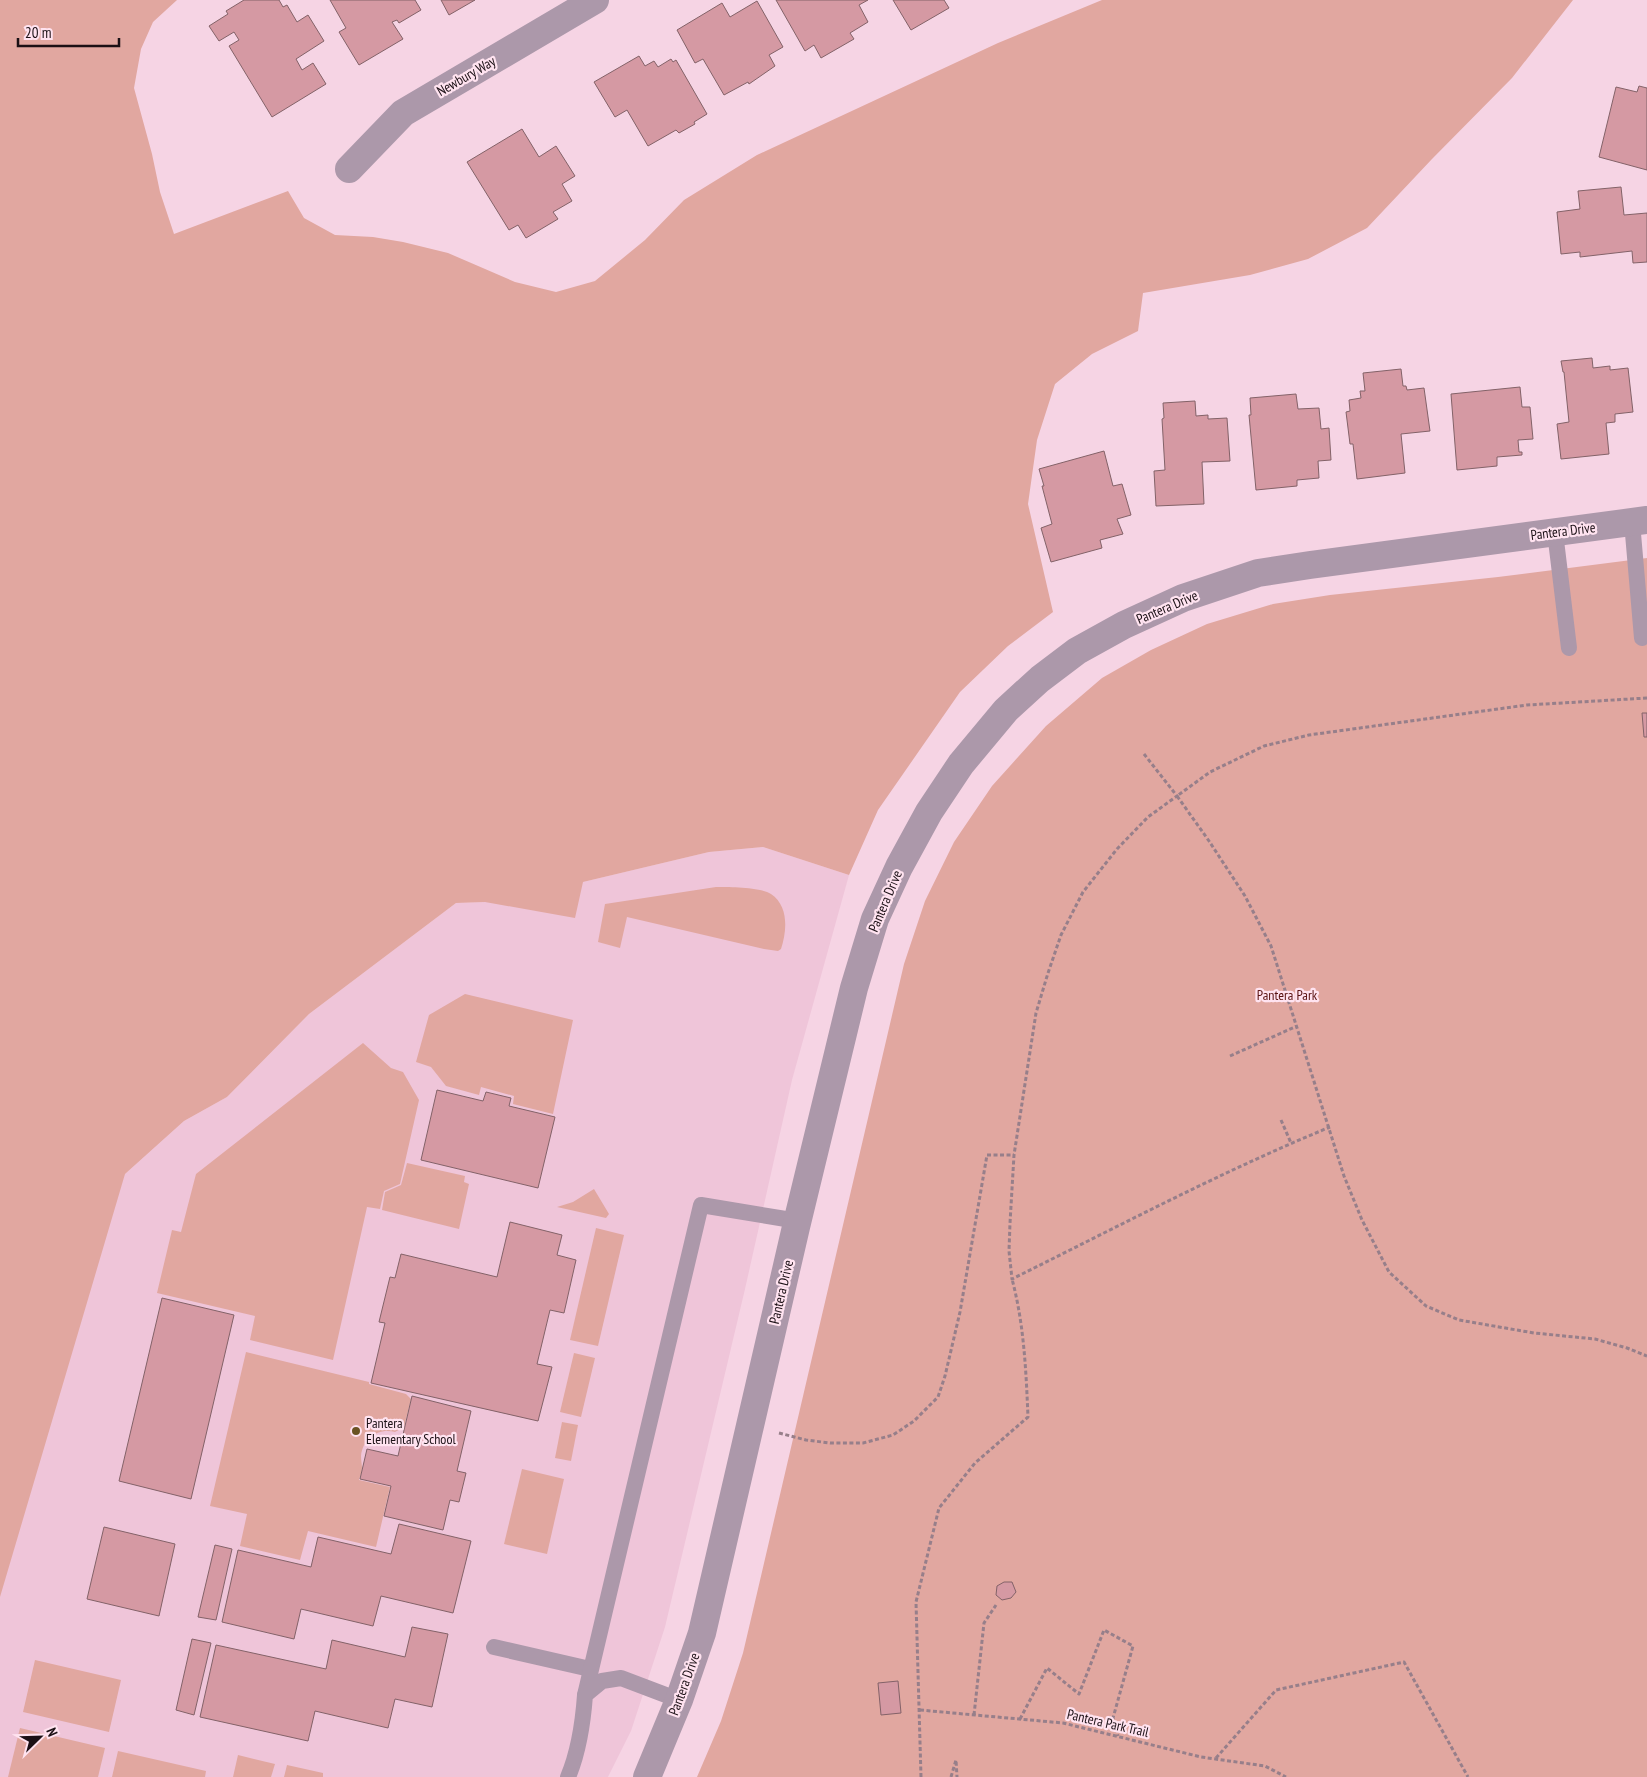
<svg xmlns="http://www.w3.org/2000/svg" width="1647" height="1777" font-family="'PT Sans Narrow',sans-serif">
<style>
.built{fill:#efc5d9}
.green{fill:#e1a7a0}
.building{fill:#d599a3;stroke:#836268}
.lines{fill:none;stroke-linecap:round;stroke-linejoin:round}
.path{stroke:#977f8a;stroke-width:3;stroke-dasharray:4 2.5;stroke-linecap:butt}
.service{stroke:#ac98aa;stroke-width:16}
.minor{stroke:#ac98aa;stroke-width:28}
.poi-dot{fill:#6a5222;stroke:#ffe3f0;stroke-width:2}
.labels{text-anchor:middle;stroke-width:4.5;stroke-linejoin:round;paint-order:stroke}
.street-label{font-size:14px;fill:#1b1015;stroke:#ffe3f0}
.park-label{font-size:14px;fill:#581010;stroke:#ffe3f0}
.poi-label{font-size:14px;fill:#1b1015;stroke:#ffe3f0;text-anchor:start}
</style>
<rect width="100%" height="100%" fill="#f6d4e4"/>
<polygon class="built" points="763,847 849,875 792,1080 745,1289 665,1627 631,1731 608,1777 0,1777 0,1230 125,1174 184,1121 227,1097 309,1014 456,903 485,902 583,882 709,852"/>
<g class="green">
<polygon points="0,0 177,0 153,22 141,49 134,88 152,154 160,192 174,234 288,191 304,218 335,235 373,237 403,242 448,253 515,282 556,292 595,281 645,240 684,200 757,155 998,43 1102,0 1573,0 1512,78 1432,159 1367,228 1308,259 1250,275 1143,293 1138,331 1092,354 1055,384 1037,440 1028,504 1053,612 1008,646 960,692 878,810 849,875 763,847 709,852 583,882 575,918 485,902 456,903 309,1014 227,1097 184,1121 125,1174 0,1597"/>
<polygon points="1647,558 1647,1777 697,1777 721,1721 743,1653 904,964 925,901 954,842 992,786 1046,726 1102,678 1151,650 1207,624 1273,604 1330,595 1498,577"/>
<path d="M 716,887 C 729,887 760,887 771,894 C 789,906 787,931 781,949 L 778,951 L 764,949 L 627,917 L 620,948 L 598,942 L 605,904 Z"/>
<polygon points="465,994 573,1020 553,1114 513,1104 514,1096 481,1087 479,1095 446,1086 431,1067 416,1062 429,1015"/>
<polygon points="363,1043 391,1068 403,1072 419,1100 400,1184 384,1191 380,1209 367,1207 333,1360 250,1340 255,1316 157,1293 172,1230 181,1232 196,1174"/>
<polygon points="407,1163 465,1176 464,1182 469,1184 459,1229 382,1210 385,1192 401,1185"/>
<polygon points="594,1189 609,1214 606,1218 557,1207 573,1202"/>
<polygon points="596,1228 624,1235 598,1346 570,1340"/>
<path d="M 246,1352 L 369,1382 L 369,1384 L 406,1394 L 411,1399 L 404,1427 L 395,1432 C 378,1428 363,1438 361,1456 C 361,1461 362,1464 362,1468 C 362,1472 360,1476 359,1480 L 390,1487 L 376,1547 L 308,1531 L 300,1560 L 240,1546 L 247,1514 L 210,1506 Z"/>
<polygon points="574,1353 595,1358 581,1417 560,1412"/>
<polygon points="562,1422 578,1425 571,1461 555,1458"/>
<polygon points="522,1469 564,1479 547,1554 504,1544"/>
<polygon points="35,1660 121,1680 109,1732 23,1712"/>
<polygon points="20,1728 105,1748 98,1777 8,1777"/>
<polygon points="118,1751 206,1771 205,1777 112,1777"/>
<polygon points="238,1755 275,1764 271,1777 233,1777"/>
<polygon points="287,1765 323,1773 323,1777 284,1777"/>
</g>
<g class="building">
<polygon points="244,0 279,0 283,7 287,5 297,22 308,15 324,41 296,59 302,70 313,63 326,84 272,117 229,46 239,40 234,32 219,41 209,26 228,14 226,11"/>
<polygon points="330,0 415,0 421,10 399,23 397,20 392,22 403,39 359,65 339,32 346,28"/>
<polygon points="441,0 475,0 449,15"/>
<polygon points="776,0 868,0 859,5 868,22 850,33 854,39 821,58 814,45 805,51"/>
<polygon points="893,0 944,0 949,8 911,30"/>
<polygon points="757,1 783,47 769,55 775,66 749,84 748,82 724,95 703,59 695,63 677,30 722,3 730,17"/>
<polygon points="639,56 645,66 654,61 658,67 671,59 673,62 676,60 707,114 694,122 695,124 679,133 676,130 648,146 627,110 615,117 594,82"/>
<polygon points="1639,86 1647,88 1647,170 1599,157 1616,87 1637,92"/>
<polygon points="522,129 539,157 556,146 575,176 562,184 572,201 553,212 558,219 526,238 518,225 509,230 467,162"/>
<polygon points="1621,187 1624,215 1647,213 1647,262 1633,263 1632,251 1580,257 1580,252 1561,254 1557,212 1580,209 1578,191"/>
<polygon points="1592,358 1593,368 1610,366 1610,370 1628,368 1633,412 1615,414 1615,422 1606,423 1609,454 1561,459 1557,424 1569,422 1564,372 1563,372 1561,361"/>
<polygon points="1401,369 1403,386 1406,386 1407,390 1424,388 1430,431 1401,434 1405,473 1357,479 1353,444 1350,444 1346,412 1350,411 1349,400 1361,398 1360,391 1365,391 1363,373"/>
<polygon points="1520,387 1522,407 1530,407 1533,439 1518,440 1519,452 1522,452 1522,455 1497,457 1497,466 1457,470 1451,394"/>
<polygon points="1296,394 1298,409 1319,408 1321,429 1329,428 1331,460 1318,461 1319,478 1297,480 1297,486 1256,490 1249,415 1251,415 1250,398"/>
<polygon points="1195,401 1196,416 1208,415 1208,419 1227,418 1230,461 1202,462 1204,504 1156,506 1154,471 1165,470 1162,419 1164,418 1163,403"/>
<polygon points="1104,451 1113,486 1122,484 1131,515 1117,519 1123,534 1100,540 1102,548 1051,562 1041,528 1052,524 1042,486 1044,486 1039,469"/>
<polygon points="1642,713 1647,713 1647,737 1644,737"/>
<polygon points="437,1090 483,1101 486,1092 511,1098 509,1106 555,1117 538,1188 421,1160"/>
<polygon points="510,1222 562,1235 557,1255 576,1260 564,1313 550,1310 537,1364 552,1367 538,1421 371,1383 385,1323 379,1322 390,1277 395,1278 401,1254 497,1277"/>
<polygon points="162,1298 234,1315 191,1499 119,1481"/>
<polygon points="412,1396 471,1411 457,1471 466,1473 459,1502 450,1500 443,1530 384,1516 391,1486 360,1479 367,1449 398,1456"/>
<polygon points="399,1524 471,1541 453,1613 381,1596 373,1626 301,1609 294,1639 222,1622 238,1550 311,1567 318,1537 391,1554"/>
<polygon points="104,1527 175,1544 159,1616 87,1599"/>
<polygon points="215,1545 232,1549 216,1620 198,1617"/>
<polygon points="1004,1582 1012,1582 1016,1592 1011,1598 1002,1600 996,1595 997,1586"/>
<polygon points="412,1627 448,1634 432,1707 395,1699 388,1728 315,1711 308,1741 200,1717 216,1645 326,1669 332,1640 405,1657"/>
<polygon points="192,1639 211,1643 194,1715 176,1710"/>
<polygon points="898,1681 901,1713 881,1715 878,1683"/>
</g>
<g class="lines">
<g class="path">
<polyline points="1647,698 1527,705 1309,735 1264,746 1210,772 1177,796 1209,841 1245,896 1271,946 1344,1176 1362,1220 1389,1272 1426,1306 1459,1320 1534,1333 1595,1339 1627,1348 1647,1356"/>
<path d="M 1144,754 L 1177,796 L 1148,817 L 1117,849 L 1083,892 L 1061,935 L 1048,973 L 1036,1013 L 1014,1155 L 1010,1223 L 1009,1251 L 1012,1279 C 1117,1227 1221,1172 1330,1127"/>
<polyline points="1230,1056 1297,1026"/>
<polyline points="1281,1120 1291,1143"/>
<polyline points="779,1433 806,1440 830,1443 863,1443 893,1435 914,1421 938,1397 945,1376 960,1312 987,1155 1014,1155"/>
<polyline points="920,1710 1063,1723 1201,1757 1265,1766 1286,1777"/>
<polyline points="974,1715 984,1623 996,1605"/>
<polyline points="1020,1719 1047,1668 1079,1694 1104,1630 1133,1646 1113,1718 1118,1736"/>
<polyline points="1216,1758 1276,1690 1404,1662 1468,1777"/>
<path d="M 921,1777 L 916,1602 L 939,1508 L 975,1463 L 1028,1417 C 1026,1370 1024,1324 1012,1279"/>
<polyline points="951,1777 956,1760 957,1777"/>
</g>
<g class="service">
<polyline points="1632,522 1642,638"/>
<polyline points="1555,532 1569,648"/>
<polyline points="494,1647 590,1669"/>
<polyline points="585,1695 701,1205 798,1221"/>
<path d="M 568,1777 C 579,1751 583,1723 585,1695 L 602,1681 L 621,1678 L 679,1700"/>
</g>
<g class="minor">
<polyline points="349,169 403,113 595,0"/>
<polyline points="647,1777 679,1700 702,1633 796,1227 854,988 875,919 899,867 929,812 961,764 1006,710 1040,679 1077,651 1124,625 1183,598 1258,573 1310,565 1647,520"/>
</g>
</g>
<circle class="poi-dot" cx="356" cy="1431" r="5"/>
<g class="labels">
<g class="street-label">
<text transform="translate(466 76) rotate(-30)" y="5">Newbury Way</text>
<text transform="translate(1563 531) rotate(-7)" y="5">Pantera Drive</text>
<text transform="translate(1167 607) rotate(-23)" y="5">Pantera Drive</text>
<text transform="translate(885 901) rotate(-67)" y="5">Pantera Drive</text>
<text transform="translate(781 1292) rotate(-77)" y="5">Pantera Drive</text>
<text transform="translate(684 1684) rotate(-70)" y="5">Pantera Drive</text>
<text transform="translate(1108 1723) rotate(13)" y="5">Pantera Park Trail</text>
</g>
<g class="park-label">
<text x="1287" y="1000">Pantera Park</text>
</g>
<g class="poi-label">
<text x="366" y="1428">Pantera<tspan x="366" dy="16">Elementary School</tspan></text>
</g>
</g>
<g transform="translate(40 1737) rotate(67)" stroke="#ffe3f0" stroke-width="4" paint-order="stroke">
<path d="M0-4L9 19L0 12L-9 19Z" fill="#1b1015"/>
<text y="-8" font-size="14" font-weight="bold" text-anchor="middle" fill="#1b1015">N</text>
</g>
<path d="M18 38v8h101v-8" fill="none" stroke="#1b1015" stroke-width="2.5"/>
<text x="25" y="38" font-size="15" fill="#1b1015" stroke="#ffe3f0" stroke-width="4" paint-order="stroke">20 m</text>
</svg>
